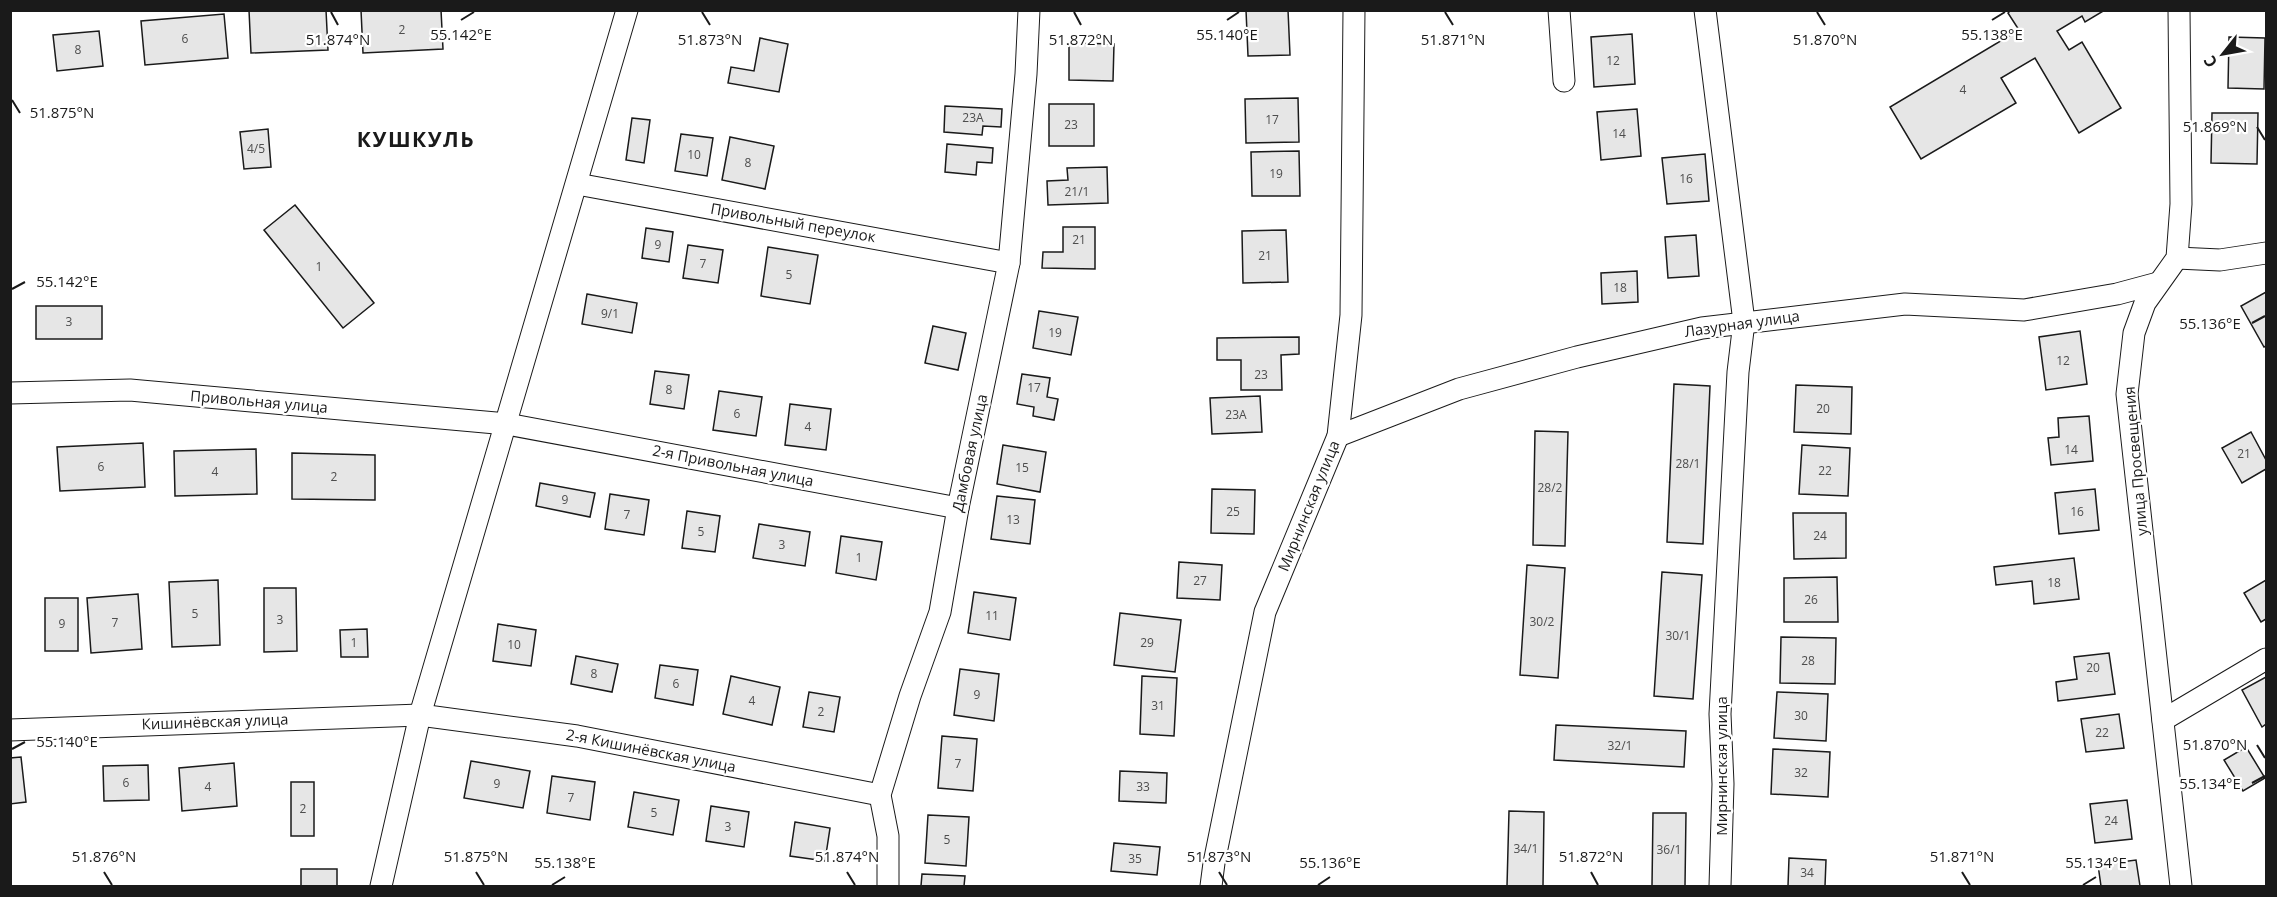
<svg xmlns="http://www.w3.org/2000/svg" width="2277" height="897" font-family="'Open Sans',sans-serif">
<style>
.building{fill:#e6e6e6;stroke:#1a1a1a;stroke-width:1.5}
.lines{fill:none;stroke-linecap:round;stroke-linejoin:round}
.minor-casing{stroke:#1a1a1a;stroke-width:23}
.minor{stroke:#fff;stroke-width:21}
.ticks{fill:none;stroke:#1a1a1a;stroke-width:2}
.labels{text-anchor:middle;stroke-width:4.5;stroke-linejoin:round;paint-order:stroke}
.number-label{font-size:12px;fill:#4d4d4d}
.street-label{font-size:15px;fill:#1a1a1a;stroke:#fff}
.district-label{font-size:21px;font-weight:bold;letter-spacing:1.5px;fill:#1a1a1a;stroke:#fff}
.ticks-label{font-size:15px;text-anchor:middle;fill:#1a1a1a;stroke:#fff;stroke-width:4.5;stroke-linejoin:round;paint-order:stroke}
</style>
<rect width="100%" height="100%" fill="#fff"/>
<g class="building">
<polygon points="249,10 326,10 328,50 251,53"/>
<polygon points="361,10 441,10 443,49 363,53"/>
<polygon points="1246,10 1288,10 1290,55 1248,56"/>
<polygon points="2011,10 2105,10 2085,22 2082,16 2057,31 2069,50 2082,42 2121,108 2079,133 2035,58 2001,78 2016,103 1921,159 1890,107 2019,30 2008,13"/>
<polygon points="224,14 228,58 145,65 141,21"/>
<polygon points="99,31 103,66 57,71 53,35"/>
<polygon points="1632,34 1635,84 1594,87 1591,37"/>
<polygon points="2229,37 2265,38 2264,89 2228,88"/>
<polygon points="760,38 788,44 779,92 728,83 731,67 754,71"/>
<polygon points="1069,43 1114,44 1113,81 1069,80"/>
<polygon points="1298,98 1299,142 1246,143 1245,99"/>
<rect x="1049" y="104" width="45" height="42"/>
<polygon points="945,106 1002,109 1001,127 983,126 982,135 944,132"/>
<polygon points="1637,109 1641,156 1601,160 1597,112"/>
<polygon points="2212,113 2258,113 2257,164 2211,163"/>
<polygon points="632,118 650,120 644,163 626,160"/>
<polygon points="268,129 271,167 244,169 240,132"/>
<polygon points="681,134 713,138 707,176 675,171"/>
<polygon points="730,137 774,146 765,189 722,180"/>
<polygon points="947,144 993,148 992,163 977,162 976,175 945,172"/>
<polygon points="1299,151 1300,196 1252,196 1251,152"/>
<polygon points="1705,154 1709,201 1667,204 1662,158"/>
<polygon points="1107,167 1108,203 1048,205 1047,181 1068,180 1067,168"/>
<polygon points="295,205 374,303 343,328 264,230"/>
<polygon points="1063,227 1095,227 1095,269 1042,268 1043,252 1063,252"/>
<polygon points="646,228 673,232 669,262 642,258"/>
<polygon points="1286,230 1288,282 1243,283 1242,231"/>
<polygon points="1696,235 1699,276 1668,278 1665,237"/>
<polygon points="688,245 723,250 718,283 683,278"/>
<polygon points="768,247 818,255 810,304 761,296"/>
<polygon points="1637,271 1638,302 1602,304 1601,273"/>
<polygon points="2266,292 2266,346 2264,347 2241,306"/>
<polygon points="587,294 637,303 632,333 582,324"/>
<rect x="36" y="306" width="66" height="33"/>
<polygon points="1039,311 1078,317 1071,355 1033,348"/>
<polygon points="933,326 966,333 958,370 925,363"/>
<polygon points="2080,331 2087,384 2046,390 2039,337"/>
<polygon points="1299,337 1299,354 1281,355 1282,390 1241,390 1241,360 1217,360 1217,338"/>
<polygon points="655,371 689,375 684,409 650,404"/>
<polygon points="1022,374 1050,378 1047,397 1058,399 1054,420 1033,416 1034,407 1017,404"/>
<polygon points="1674,384 1710,386 1703,544 1667,542"/>
<polygon points="1796,385 1852,387 1851,434 1794,432"/>
<polygon points="719,391 762,397 756,436 713,430"/>
<polygon points="1260,396 1262,432 1212,434 1210,398"/>
<polygon points="790,404 831,409 826,450 785,445"/>
<polygon points="2089,416 2093,461 2051,465 2048,438 2059,437 2058,418"/>
<polygon points="1535,431 1568,432 1565,546 1533,545"/>
<polygon points="2251,432 2266,460 2266,469 2242,483 2222,448"/>
<polygon points="143,443 145,487 60,491 57,447"/>
<polygon points="1003,445 1046,452 1040,492 997,484"/>
<polygon points="1802,445 1850,448 1848,496 1799,494"/>
<polygon points="256,449 257,494 175,496 174,451"/>
<polygon points="292,453 375,455 375,500 292,499"/>
<polygon points="540,483 595,493 590,517 536,506"/>
<polygon points="1212,489 1255,490 1254,534 1211,533"/>
<polygon points="2095,489 2099,530 2059,534 2055,493"/>
<polygon points="610,494 649,500 644,535 605,529"/>
<polygon points="997,496 1035,500 1030,544 991,539"/>
<polygon points="687,511 720,516 715,552 682,548"/>
<polygon points="1793,513 1846,513 1846,558 1794,559"/>
<polygon points="759,524 810,532 805,566 753,558"/>
<polygon points="841,536 882,542 876,580 836,573"/>
<polygon points="2074,558 2079,599 2034,604 2032,581 1996,585 1994,567"/>
<polygon points="1179,562 1222,565 1220,600 1177,598"/>
<polygon points="1527,565 1565,568 1558,678 1520,675"/>
<polygon points="1662,572 1702,575 1693,699 1654,696"/>
<polygon points="1837,577 1838,622 1784,622 1784,578"/>
<polygon points="218,580 220,645 172,647 169,582"/>
<polygon points="2266,580 2266,619 2261,622 2244,593"/>
<polygon points="264,588 296,588 297,651 264,652"/>
<polygon points="974,592 1016,598 1010,640 968,633"/>
<polygon points="138,594 142,649 91,653 87,598"/>
<rect x="45" y="598" width="33" height="53"/>
<polygon points="1120,613 1181,620 1175,672 1114,665"/>
<polygon points="498,624 536,630 531,666 493,661"/>
<polygon points="367,629 368,657 341,657 340,630"/>
<polygon points="1781,637 1836,638 1835,684 1780,683"/>
<polygon points="2109,653 2115,694 2058,701 2056,682 2077,679 2074,657"/>
<polygon points="576,656 618,664 612,692 571,684"/>
<polygon points="660,665 698,670 693,705 655,698"/>
<polygon points="960,669 999,674 994,721 954,715"/>
<polygon points="731,676 780,687 772,725 723,714"/>
<polygon points="1142,676 1177,678 1174,736 1140,734"/>
<polygon points="2266,677 2266,724 2262,727 2242,690"/>
<polygon points="809,692 840,697 834,732 803,727"/>
<polygon points="1777,692 1828,694 1826,741 1774,738"/>
<polygon points="2119,714 2124,748 2086,752 2081,719"/>
<polygon points="1556,725 1686,731 1684,767 1554,760"/>
<polygon points="942,736 977,739 973,791 938,788"/>
<polygon points="2246,747 2265,778 2243,791 2224,760"/>
<polygon points="1773,749 1830,752 1828,797 1771,794"/>
<polygon points="21,757 26,802 10,804 10,758"/>
<polygon points="471,761 530,771 523,808 464,798"/>
<polygon points="234,763 237,806 182,811 179,768"/>
<polygon points="148,765 149,800 104,801 103,766"/>
<polygon points="1120,771 1167,773 1166,803 1119,801"/>
<polygon points="552,776 595,782 590,820 547,813"/>
<rect x="291" y="782" width="23" height="54"/>
<polygon points="634,792 679,800 673,835 628,827"/>
<polygon points="2127,800 2132,839 2095,843 2090,804"/>
<polygon points="711,806 749,812 744,847 706,841"/>
<polygon points="1509,811 1544,812 1543,886 1507,886"/>
<polygon points="1653,813 1686,813 1685,886 1652,886"/>
<polygon points="928,815 969,817 966,866 925,863"/>
<polygon points="795,822 830,828 825,861 790,856"/>
<polygon points="1114,843 1160,847 1157,875 1111,871"/>
<polygon points="1789,858 1826,860 1825,886 1788,886"/>
<polygon points="2136,860 2140,886 2101,886 2098,865"/>
<rect x="301" y="869" width="36" height="17"/>
<polygon points="922,874 965,876 964,886 921,886"/>
</g>
<g class="lines">
<defs>
<g id="minor">
<polyline points="1559,10 1564,81"/>
<polyline points="1705,10 1744,322 1738,372 1720,714 1723,784 1720,886"/>
<polyline points="2179,10 2181,204 2177,258 2145,303 2134,333 2127,394 2181,886"/>
<polyline points="577,184 1009,263"/>
<polyline points="2177,258 2220,260 2266,253"/>
<polyline points="10,393 130,390 507,424 958,508"/>
<polyline points="1338,436 1459,389 1577,357 1702,328 1905,304 2024,310 2117,294 2158,283"/>
<polyline points="2163,720 2266,659"/>
<polyline points="10,730 420,715 577,736 880,795"/>
<polyline points="381,886 420,715 627,10"/>
<polyline points="888,886 888,836 880,795 910,696 940,612 958,508 1009,263 1026,74 1029,10"/>
<polyline points="1211,886 1214,863 1265,612 1338,436 1351,315 1354,10"/>
</g>
</defs>
<use href="#minor" class="minor-casing"/>
<use href="#minor" class="minor"/>
</g>
<path class="ticks" d="M 331,12 L 338,25M 702,12 L 710,25M 1074,12 L 1081,25M 1445,12 L 1453,25M 1817,12 L 1825,25M 461,20 L 474,12M 1227,20 L 1239,12M 1992,20 L 2005,12M 12,100 L 20,113M 2257,127 L 2265,140M 12,289 L 25,282M 2252,323 L 2265,316M 2257,745 L 2265,758M 12,749 L 25,742M 2252,783 L 2265,776M 104,872 L 112,885M 476,872 L 484,885M 847,872 L 855,885M 1219,872 L 1227,885M 1591,872 L 1598,885M 1962,872 L 1970,885M 552,885 L 565,877M 1318,885 L 1330,877M 2083,885 L 2096,877"/>
<g class="labels">
<g class="number-label">
<text x="402" y="34">2</text>
<text x="185" y="43">6</text>
<text x="78" y="54">8</text>
<text x="1613" y="65">12</text>
<text x="1963" y="94">4</text>
<text x="973" y="122">23А</text>
<text x="1272" y="124">17</text>
<text x="1071" y="129">23</text>
<text x="1619" y="138">14</text>
<text x="256" y="153">4/5</text>
<text x="694" y="159">10</text>
<text x="748" y="167">8</text>
<text x="1276" y="178">19</text>
<text x="1686" y="183">16</text>
<text x="1077" y="196">21/1</text>
<text x="1079" y="244">21</text>
<text x="658" y="249">9</text>
<text x="1265" y="260">21</text>
<text x="703" y="268">7</text>
<text x="319" y="271">1</text>
<text x="789" y="279">5</text>
<text x="1620" y="292">18</text>
<text x="610" y="318">9/1</text>
<text x="69" y="326">3</text>
<text x="1055" y="337">19</text>
<text x="2063" y="365">12</text>
<text x="1261" y="379">23</text>
<text x="1034" y="392">17</text>
<text x="669" y="394">8</text>
<text x="1823" y="413">20</text>
<text x="737" y="418">6</text>
<text x="1236" y="419">23А</text>
<text x="808" y="431">4</text>
<text x="2071" y="454">14</text>
<text x="2244" y="458">21</text>
<text x="1688" y="468">28/1</text>
<text x="101" y="471">6</text>
<text x="1022" y="472">15</text>
<text x="1825" y="475">22</text>
<text x="215" y="476">4</text>
<text x="334" y="481">2</text>
<text x="1550" y="492">28/2</text>
<text x="565" y="504">9</text>
<text x="1233" y="516">25</text>
<text x="2077" y="516">16</text>
<text x="627" y="519">7</text>
<text x="1013" y="524">13</text>
<text x="701" y="536">5</text>
<text x="1820" y="540">24</text>
<text x="782" y="549">3</text>
<text x="859" y="562">1</text>
<text x="1200" y="585">27</text>
<text x="2054" y="587">18</text>
<text x="1811" y="604">26</text>
<text x="195" y="618">5</text>
<text x="992" y="620">11</text>
<text x="280" y="624">3</text>
<text x="1542" y="626">30/2</text>
<text x="115" y="627">7</text>
<text x="62" y="628">9</text>
<text x="1678" y="640">30/1</text>
<text x="354" y="647">1</text>
<text x="1147" y="647">29</text>
<text x="514" y="649">10</text>
<text x="1808" y="665">28</text>
<text x="2093" y="672">20</text>
<text x="594" y="678">8</text>
<text x="676" y="688">6</text>
<text x="977" y="699">9</text>
<text x="752" y="705">4</text>
<text x="1158" y="710">31</text>
<text x="821" y="716">2</text>
<text x="1801" y="720">30</text>
<text x="2102" y="737">22</text>
<text x="1620" y="750">32/1</text>
<text x="958" y="768">7</text>
<text x="1801" y="777">32</text>
<text x="126" y="787">6</text>
<text x="497" y="788">9</text>
<text x="208" y="791">4</text>
<text x="1143" y="791">33</text>
<text x="571" y="802">7</text>
<text x="303" y="813">2</text>
<text x="654" y="817">5</text>
<text x="2111" y="825">24</text>
<text x="728" y="831">3</text>
<text x="947" y="844">5</text>
<text x="1526" y="853">34/1</text>
<text x="1669" y="854">36/1</text>
<text x="1135" y="863">35</text>
<text x="1807" y="877">34</text>
</g>
<g class="street-label">
<text transform="translate(793 223) rotate(10)" y="5">Привольный переулок</text>
<text transform="translate(1742 324) rotate(-8)" y="5">Лазурная улица</text>
<text transform="translate(259 402) rotate(5)" y="5">Привольная улица</text>
<text transform="translate(970 453) rotate(-78)" y="5">Дамбовая улица</text>
<text transform="translate(2136 461) rotate(-95)" y="5">улица Просвещения</text>
<text transform="translate(733 466) rotate(11)" y="5">2-я Привольная улица</text>
<text transform="translate(1309 506) rotate(-68)" y="5">Мирнинская улица</text>
<text transform="translate(215 722) rotate(-2)" y="5">Кишинёвская улица</text>
<text transform="translate(651 751) rotate(11)" y="5">2-я Кишинёвская улица</text>
<text transform="translate(1722 766) rotate(-90)" y="5">Мирнинская улица</text>
</g>
<g class="district-label">
<text x="416" y="147">КУШКУЛЬ</text>
</g>
</g>
<g class="ticks-label">
<text x="1992" y="40">55.138°E</text>
<text x="461" y="40">55.142°E</text>
<text x="1227" y="40">55.140°E</text>
<text x="1081" y="45">51.872°N</text>
<text x="338" y="45">51.874°N</text>
<text x="710" y="45">51.873°N</text>
<text x="1453" y="45">51.871°N</text>
<text x="1825" y="45">51.870°N</text>
<text x="62" y="118">51.875°N</text>
<text x="2215" y="132">51.869°N</text>
<text x="67" y="287">55.142°E</text>
<text x="2210" y="329">55.136°E</text>
<text x="67" y="747">55.140°E</text>
<text x="2215" y="750">51.870°N</text>
<text x="2210" y="789">55.134°E</text>
<text x="104" y="862">51.876°N</text>
<text x="476" y="862">51.875°N</text>
<text x="847" y="862">51.874°N</text>
<text x="1219" y="862">51.873°N</text>
<text x="1591" y="862">51.872°N</text>
<text x="1962" y="862">51.871°N</text>
<text x="565" y="868">55.138°E</text>
<text x="1330" y="868">55.136°E</text>
<text x="2096" y="868">55.134°E</text>
</g>
<rect width="2277" height="897" fill="none" stroke="#1a1a1a" stroke-width="24"/>
<g transform="translate(2223 54) rotate(239)" stroke="#ffffff" stroke-width="4.5" paint-order="stroke">
<path d="M0-4.5L10 22L0 15L-10 22Z" fill="#1a1a1a"/>
<text y="-9" font-size="16" font-weight="bold" text-anchor="middle" fill="#1a1a1a">С</text>
</g>
</svg>
